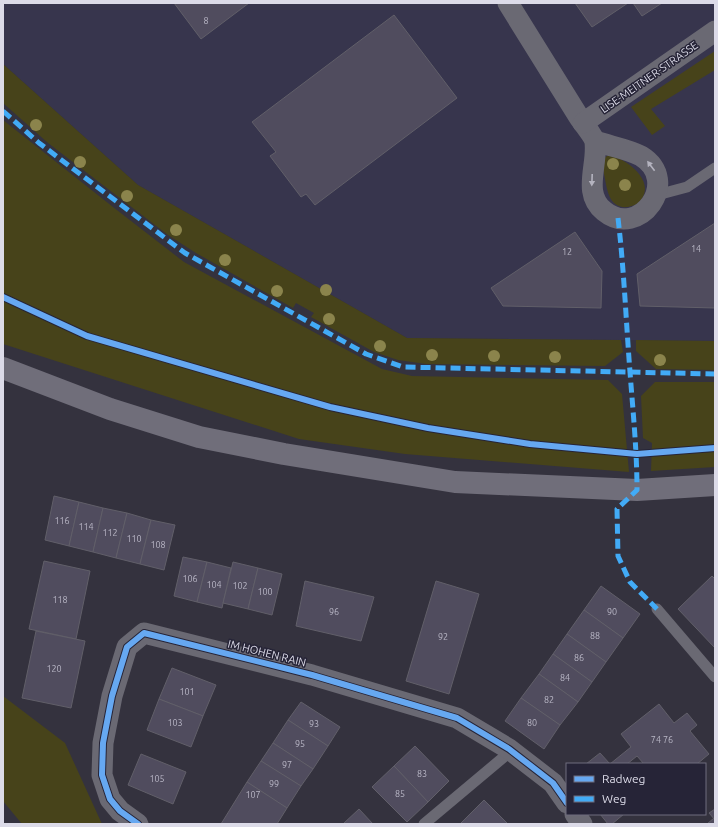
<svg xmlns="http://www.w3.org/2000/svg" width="718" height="827" font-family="Ubuntu,sans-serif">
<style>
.built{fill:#37354d}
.green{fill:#47431a}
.building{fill:#504c5e;stroke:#615f69}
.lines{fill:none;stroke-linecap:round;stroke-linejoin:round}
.lane{stroke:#6a6973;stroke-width:11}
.street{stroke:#6a6973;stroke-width:21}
.secondary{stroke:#706e7a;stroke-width:22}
.quiet{stroke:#42abf6;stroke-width:5;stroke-dasharray:10 5;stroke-linecap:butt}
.cycleway-casing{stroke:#262437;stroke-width:8}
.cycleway{stroke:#66a8f1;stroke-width:6}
.tree{fill:#8b844c}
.oneway{fill:#b4b3bf}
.labels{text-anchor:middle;stroke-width:3;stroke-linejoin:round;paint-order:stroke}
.number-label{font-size:9px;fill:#b9b7c6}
.street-label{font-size:11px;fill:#dcdbe8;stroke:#262437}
</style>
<rect width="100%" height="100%" fill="#34323e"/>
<polygon class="built" points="3,3 715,3 715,341 407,338 138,185 3,64"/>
<g class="green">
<polygon points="715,51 715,70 651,109 665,126 652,135 631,107"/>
<polygon points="3,64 138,185 407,338 621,340 623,352 605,366 426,364 398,360 374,352 311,317 314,313 296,303 293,308 196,253 168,235 48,143 3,103"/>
<polygon points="3,120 113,207 184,262 382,369 412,376 608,380 622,394 629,472 405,454 299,439 3,344"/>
<path d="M 609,155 C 626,158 656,181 641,200 C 638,204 633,206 628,207 C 608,209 607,188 604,174 C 604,169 601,163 604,159 C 605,157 607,156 609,155 Z"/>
<polygon points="636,340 715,341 715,370 656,369 636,351"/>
<polygon points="655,382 715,382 715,467 651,471 652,443 643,438 641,396"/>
<polygon points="3,696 65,743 102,824 22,824 3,801"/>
</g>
<g class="building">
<polygon points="174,3 249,3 201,39"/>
<polygon points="575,3 628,3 592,27"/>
<polygon points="633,3 662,3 642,16"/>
<polygon points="394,15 457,98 315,205 306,194 301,197 270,156 276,152 252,122"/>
<polygon points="715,223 715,308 640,306 637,274"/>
<polygon points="575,232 602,271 601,308 503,306 491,288"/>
<polygon points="54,496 79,502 69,546 45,540"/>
<polygon points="79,502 103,508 93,552 69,546"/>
<polygon points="103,508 127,513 116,558 93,552"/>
<polygon points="127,513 151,520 140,564 116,558"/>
<polygon points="151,520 175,525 164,570 140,564"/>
<polygon points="183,557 207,562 197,602 174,596"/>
<polygon points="44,561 90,571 76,639 29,629"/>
<polygon points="207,562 231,568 222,608 197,602"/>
<polygon points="233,562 258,568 248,609 223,603"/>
<polygon points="258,568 282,574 272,615 248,609"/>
<polygon points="712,576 715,579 715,648 678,609"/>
<polygon points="305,581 374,597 361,641 296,626"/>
<polygon points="436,581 479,594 449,694 406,681"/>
<polygon points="601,586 640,614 623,638 584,610"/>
<polygon points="584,610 623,638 606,662 567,634"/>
<polygon points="36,631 85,641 71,708 22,698"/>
<polygon points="567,634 606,662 592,682 553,654"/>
<polygon points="553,654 592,682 578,702 539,674"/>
<polygon points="172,668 216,685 203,716 159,699"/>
<polygon points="539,674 578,702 560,725 521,698"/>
<polygon points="521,698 560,725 544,749 505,721"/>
<polygon points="159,699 203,716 191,747 147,730"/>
<polygon points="301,702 340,727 328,746 288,720"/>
<polygon points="659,704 674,723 687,713 697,725 690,731 709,754 697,764 644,764 637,756 627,764 610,764 631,747 621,734"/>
<polygon points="288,720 328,746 313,769 273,743"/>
<polygon points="273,743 313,769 301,786 261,761"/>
<polygon points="415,746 449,781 428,802 394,766"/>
<polygon points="600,753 610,764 586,764"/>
<polygon points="141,754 186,772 173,804 128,785"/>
<polygon points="261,761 301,786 287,808 247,782"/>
<polygon points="394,766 428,802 407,822 372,787"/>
<polygon points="247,782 287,808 277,824 221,824"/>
<polygon points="484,800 508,824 460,824"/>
<polygon points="359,809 373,824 343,824"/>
<polygon points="715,809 715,820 709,813"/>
<polygon points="600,814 624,814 612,824 608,824"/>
<polygon points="714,818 715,824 707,824"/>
</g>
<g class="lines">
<g class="lane">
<polyline points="657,195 687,187 715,168"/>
<polyline points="657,609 715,677"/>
<polyline points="424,824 511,751"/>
</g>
<g class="street">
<path d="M 508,3 C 531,40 554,77 577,114 C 581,121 594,136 595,142 C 598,166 582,193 604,211 C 639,240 682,181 641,156 C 628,149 609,146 595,141"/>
<polyline points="583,123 715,31"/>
<polyline points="575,814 582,824"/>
<polyline points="138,824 120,811 110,799 102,775 103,743 112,696 127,647 144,633 312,675 457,718 509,749 553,783 567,803"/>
</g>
<polyline class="secondary" points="3,368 110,409 199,437 284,454 455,482 637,490 715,485"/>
<g class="quiet">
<polyline points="3,111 39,143 185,253 366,354 403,367 715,374"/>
<path d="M 618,218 C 624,269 626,321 630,372 C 633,412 637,451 637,490 L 617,509 L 618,556 L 630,582 L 657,609"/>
</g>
<defs>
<g id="cycleway">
<polyline points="3,297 87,336 330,407 428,428 530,444 637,454 715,448"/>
<polyline points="138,824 120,811 110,799 102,775 103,743 112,696 127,647 144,633 312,675 457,718 509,749 553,783 567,803"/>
</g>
</defs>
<use href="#cycleway" class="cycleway-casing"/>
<use href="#cycleway" class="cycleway"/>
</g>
<g class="tree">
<circle cx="36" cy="125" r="6"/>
<circle cx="80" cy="162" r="6"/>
<circle cx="613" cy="164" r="6"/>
<circle cx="625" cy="185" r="6"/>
<circle cx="127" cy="196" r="6"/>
<circle cx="176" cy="230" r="6"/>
<circle cx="225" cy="260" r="6"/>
<circle cx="326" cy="290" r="6"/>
<circle cx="277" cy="291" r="6"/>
<circle cx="329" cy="319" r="6"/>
<circle cx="380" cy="346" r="6"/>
<circle cx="432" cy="355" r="6"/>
<circle cx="494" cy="356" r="6"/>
<circle cx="555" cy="357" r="6"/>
<circle cx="660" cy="360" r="6"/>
</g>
<defs><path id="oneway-solid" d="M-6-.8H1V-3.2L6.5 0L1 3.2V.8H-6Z"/></defs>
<g class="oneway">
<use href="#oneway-solid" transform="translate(651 166) rotate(-127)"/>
<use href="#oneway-solid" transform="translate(592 180) rotate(92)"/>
</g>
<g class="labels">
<g class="number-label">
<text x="206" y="24">8</text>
<text x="696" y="252">14</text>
<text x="567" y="255">12</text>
<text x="62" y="524">116</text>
<text x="86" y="530">114</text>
<text x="110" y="536">112</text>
<text x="134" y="542">110</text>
<text x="158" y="548">108</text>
<text x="190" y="582">106</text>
<text x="214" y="588">104</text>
<text x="240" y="589">102</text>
<text x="265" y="595">100</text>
<text x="60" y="603">118</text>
<text x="334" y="615">96</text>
<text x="612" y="615">90</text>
<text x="595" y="639">88</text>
<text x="443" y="640">92</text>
<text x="579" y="661">86</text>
<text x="54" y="672">120</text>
<text x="565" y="681">84</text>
<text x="187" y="695">101</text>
<text x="549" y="703">82</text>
<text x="175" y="726">103</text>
<text x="532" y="726">80</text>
<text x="314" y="727">93</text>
<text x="662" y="743">74 76</text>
<text x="300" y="747">95</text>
<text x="287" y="768">97</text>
<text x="422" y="777">83</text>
<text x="157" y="782">105</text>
<text x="274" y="787">99</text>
<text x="400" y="797">85</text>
<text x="253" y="798">107</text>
</g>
<g class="street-label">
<text transform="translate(649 77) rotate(-35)" y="4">LISE-MEITNER-STRASSE</text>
<text transform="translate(267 653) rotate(14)" y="4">IM HOHEN RAIN</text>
</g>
</g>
<rect width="718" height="827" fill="none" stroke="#dcdbe8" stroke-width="8"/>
<rect x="566" y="763" width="140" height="52" fill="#262437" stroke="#6f6d7e"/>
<rect x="574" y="776" width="20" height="6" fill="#66a8f1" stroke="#6f6d7e"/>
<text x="602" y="783" font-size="12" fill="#dcdbe8">Radweg</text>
<rect x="574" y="796" width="20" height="6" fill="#42abf6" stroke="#6f6d7e"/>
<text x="602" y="803" font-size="12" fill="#dcdbe8">Weg</text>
</svg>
